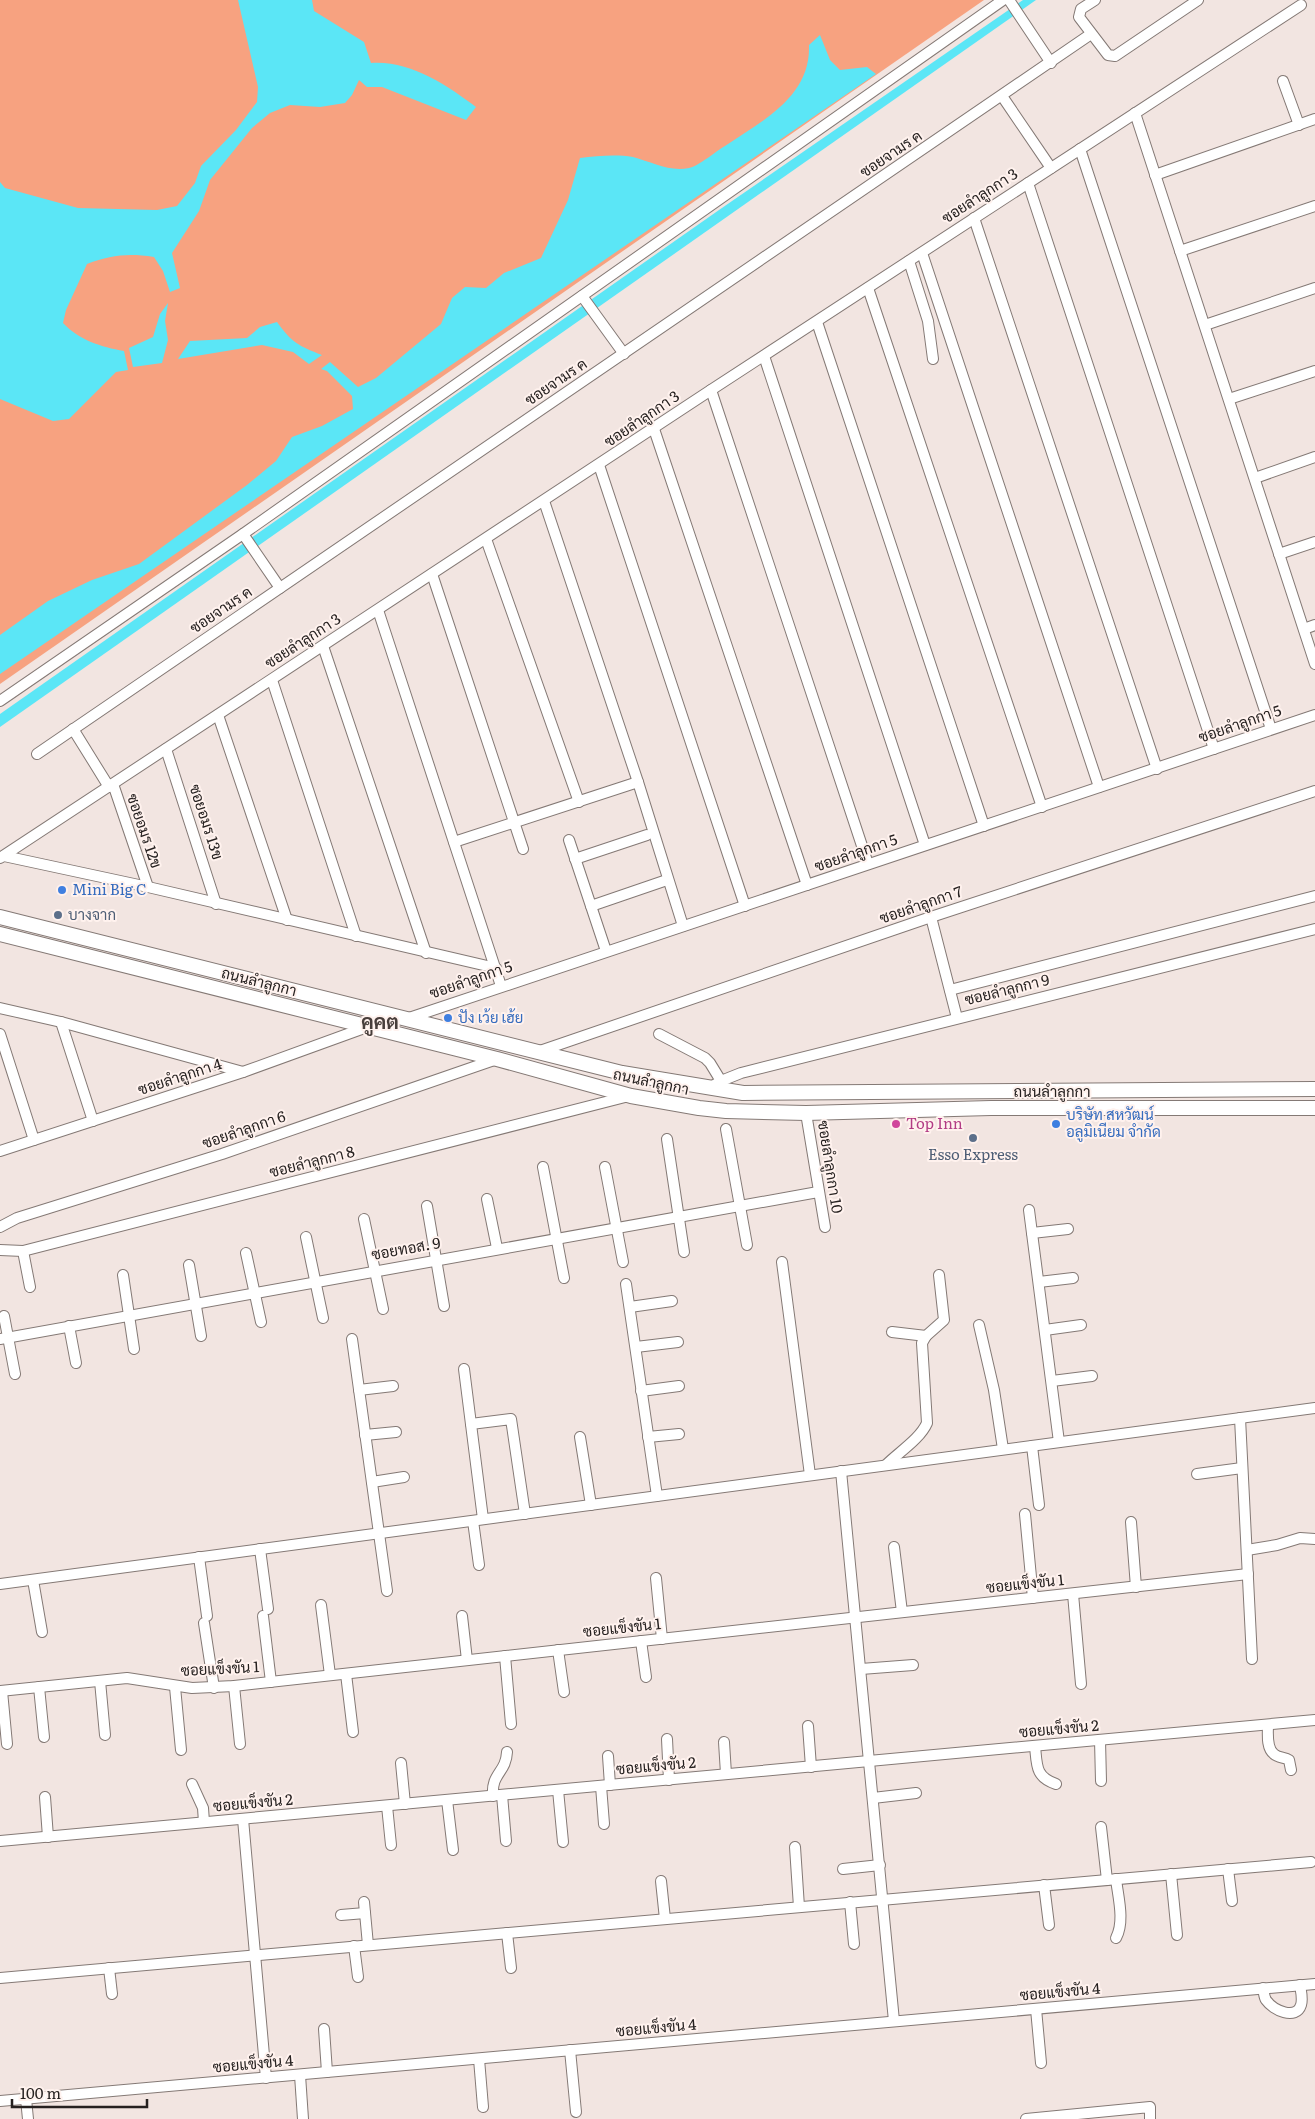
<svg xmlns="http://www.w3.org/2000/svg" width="1315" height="2119" font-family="Literata,Sarabun,serif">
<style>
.green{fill:#f7a280}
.water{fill:#5be6f6}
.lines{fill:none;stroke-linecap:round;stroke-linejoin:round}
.street-casing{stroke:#847975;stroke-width:12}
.secondary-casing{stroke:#847975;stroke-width:16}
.street{stroke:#fff;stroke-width:10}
.secondary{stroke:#fff;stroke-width:14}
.shop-dot{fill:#3f7fe0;stroke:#fff2ee;stroke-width:2}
.service-dot{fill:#5c6f8a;stroke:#fff2ee;stroke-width:2}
.hotel-dot{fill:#d1479c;stroke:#fff2ee;stroke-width:2}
.labels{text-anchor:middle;stroke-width:4;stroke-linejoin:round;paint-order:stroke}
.street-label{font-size:15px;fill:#262120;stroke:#fff2ee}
.shop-label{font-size:15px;fill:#366cbe;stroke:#fff2ee;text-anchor:start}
.service-label{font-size:15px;fill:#4e5e75;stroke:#fff2ee;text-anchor:start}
.hotel-label{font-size:15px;fill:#b23c85;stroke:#fff2ee;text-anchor:start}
.district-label{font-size:20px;font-weight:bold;fill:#483e3b;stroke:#fff2ee}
</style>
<rect width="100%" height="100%" fill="#f2e5e1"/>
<polygon class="green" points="0,0 984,0 0,684"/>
<g class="water">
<path d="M 238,0 L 312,0 L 314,11 L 364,42 L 371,63 C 409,60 447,85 476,107 L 466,120 L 382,87 L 367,87 L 359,80 L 352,95 L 345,103 L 320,107 L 290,105 L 270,113 L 252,128 L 210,180 L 199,211 L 172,253 L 180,288 L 170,292 L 163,271 L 154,257 C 128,253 111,255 87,264 L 66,310 L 63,323 C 79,340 101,347 124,351 L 128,370 L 116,372 L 69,419 L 53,421 L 0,399 L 0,182 L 5,188 L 78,208 L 157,210 L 177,206 L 195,183 L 201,166 L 236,130 L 257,102 L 258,87 Z"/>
<polygon points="1023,0 1036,0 0,727 0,714 719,210"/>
<path d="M 820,35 L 830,60 L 840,70 L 867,67 L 876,74 L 0,674 L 0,635 L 48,601 L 92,580 L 139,564 L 247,485 L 276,461 L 292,437 L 322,426 L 353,409 L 352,396 L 327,371 L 321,369 L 330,362 L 358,387 L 376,378 L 441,324 L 452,298 L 465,287 L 486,288 L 504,273 L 541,258 L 568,200 L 580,158 C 597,156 616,154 633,157 C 652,162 669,172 689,168 C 699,166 716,151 725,146 C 762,121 811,97 809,45 Z"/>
<polygon points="168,303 165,321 168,340 162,363 133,367 129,348 153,337 160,314"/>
<path d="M 277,322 C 292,343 299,346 322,355 L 309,364 L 293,352 L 262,345 L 178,359 L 190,341 L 247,338 L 260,327 Z"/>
</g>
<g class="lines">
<defs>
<g id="street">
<polyline points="1009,0 1051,63"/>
<polyline points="1095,0 1081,9 1079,17 1108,55 1115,56 1198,0"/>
<polyline points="1283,81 1299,125"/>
<polyline points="1002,96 1051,168"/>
<polyline points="1135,113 1315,664"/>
<polyline points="1080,149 1271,729"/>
<polyline points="1155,175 1315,119"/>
<polyline points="1028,183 1214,749"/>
<polyline points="974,218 1157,769"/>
<polyline points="1180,251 1315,206"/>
<polyline points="922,253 1099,787"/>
<polyline points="909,261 928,321 933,359"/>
<polyline points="868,288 1042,807"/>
<polyline points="582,296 624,354"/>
<polyline points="817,322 984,826"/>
<polyline points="1205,325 1315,288"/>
<polyline points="764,356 925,845"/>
<polyline points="711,390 868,864"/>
<polyline points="1229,399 1315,371"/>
<polyline points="654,429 807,885"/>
<polyline points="599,465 745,906"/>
<polyline points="1255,478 1315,457"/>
<polyline points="544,501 638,782 683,926"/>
<polyline points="243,534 280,588"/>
<polyline points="486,539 579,802"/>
<polyline points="1279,554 1315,542"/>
<polyline points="432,574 523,849"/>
<polyline points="378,610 501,986"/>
<polyline points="1304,629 1315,625"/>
<polyline points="323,646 426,953"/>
<polyline points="272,680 356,936"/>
<polyline points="0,701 243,534 1003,0"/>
<polyline points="218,715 287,920"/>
<polyline points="73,729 109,787"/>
<polyline points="166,749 216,904"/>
<polyline points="37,754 1091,34"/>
<polyline points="113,784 148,887"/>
<polyline points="569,840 606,951"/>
<polyline points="454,842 638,782"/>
<polyline points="4,856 148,887 496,968"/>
<polyline points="0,858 711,390 1301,5"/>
<polyline points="575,859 647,835"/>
<polyline points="591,906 664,881"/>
<polyline points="931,917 957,1018"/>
<polyline points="950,990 1315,896"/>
<polyline points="0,1008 61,1022 243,1072"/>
<polyline points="406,1019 1315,715"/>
<polyline points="61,1022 93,1121"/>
<polyline points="0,1034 34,1140"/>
<polyline points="659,1034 705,1058 710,1063 721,1081"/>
<polyline points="537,1052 931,917 1315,791"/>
<polyline points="709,1088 721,1081 741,1073 1315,929"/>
<polyline points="806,1113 825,1227"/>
<polyline points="726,1129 747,1245"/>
<polyline points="667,1139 684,1252"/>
<polyline points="0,1151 243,1072 367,1027"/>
<polyline points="543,1167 564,1278"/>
<polyline points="605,1167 623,1262"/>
<polyline points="487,1199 497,1248"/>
<polyline points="427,1206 444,1306"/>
<polyline points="1029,1210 1059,1442"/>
<polyline points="364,1219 383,1309"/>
<polyline points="0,1227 17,1218 222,1154 497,1059"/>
<polyline points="1032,1233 1068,1229"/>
<polyline points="306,1237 323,1318"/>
<polyline points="0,1250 23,1251 629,1096"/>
<polyline points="23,1251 30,1287"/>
<polyline points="246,1253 261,1322"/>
<polyline points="782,1262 810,1475"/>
<polyline points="189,1265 201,1336"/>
<polyline points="123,1275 134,1349"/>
<polyline points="1039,1282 1073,1278"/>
<polyline points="626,1284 657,1496"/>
<polyline points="630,1307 672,1301"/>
<polyline points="4,1316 15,1374"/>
<polyline points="979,1325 994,1390 1003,1449"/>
<polyline points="69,1326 76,1363"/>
<polyline points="1045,1330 1081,1325"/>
<polyline points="892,1332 926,1336"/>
<polyline points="0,1339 818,1192"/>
<polyline points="352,1339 387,1591"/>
<polyline points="636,1347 678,1342"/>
<polyline points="464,1369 483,1519"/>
<polyline points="1052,1381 1092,1376"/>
<polyline points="359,1390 393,1386"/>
<polyline points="641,1391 679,1386"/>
<polyline points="1240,1418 1252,1659"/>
<polyline points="471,1424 511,1419 525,1514"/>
<polyline points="365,1435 396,1432"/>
<polyline points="580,1437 591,1505"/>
<polyline points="648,1437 679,1434"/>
<polyline points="1032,1446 1039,1505"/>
<path d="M 886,1465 C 899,1452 920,1439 927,1423 L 922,1343 L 926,1336 L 944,1320 L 939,1275"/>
<polyline points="841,1471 894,2021"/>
<polyline points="1197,1474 1242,1468"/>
<polyline points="372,1482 404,1477"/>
<polyline points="1025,1514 1033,1598"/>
<polyline points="473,1521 479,1565"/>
<polyline points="1131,1522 1136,1587"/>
<polyline points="894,1547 902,1612"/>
<polyline points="260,1549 268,1609"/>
<polyline points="1247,1550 1277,1545 1300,1538 1315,1539"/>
<polyline points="199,1557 207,1616"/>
<polyline points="656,1578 662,1639"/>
<polyline points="33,1580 42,1632"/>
<polyline points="0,1584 1315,1408"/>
<polyline points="1073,1594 1081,1684"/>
<polyline points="321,1605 330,1675"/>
<polyline points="263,1616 271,1682"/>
<polyline points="462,1616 467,1660"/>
<polyline points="204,1623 214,1688"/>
<polyline points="641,1641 646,1677"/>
<polyline points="558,1650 564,1692"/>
<polyline points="505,1656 511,1724"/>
<polyline points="861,1669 913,1665"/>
<polyline points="346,1674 353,1732"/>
<polyline points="100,1681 105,1735"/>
<polyline points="234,1686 240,1744"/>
<polyline points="39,1687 44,1737"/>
<polyline points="175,1687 181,1750"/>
<polyline points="0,1691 127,1678 192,1688 234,1686 1248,1574"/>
<polyline points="2,1691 7,1744"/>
<path d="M 1268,1725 C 1268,1733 1266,1748 1274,1754 C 1278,1758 1285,1757 1289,1760 L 1291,1770"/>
<polyline points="808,1726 811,1767"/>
<polyline points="667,1739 669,1780"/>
<polyline points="1100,1740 1101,1781"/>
<polyline points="724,1742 726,1774"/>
<path d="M 1035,1746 C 1037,1765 1035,1777 1056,1784"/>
<polyline points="608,1756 610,1785"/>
<polyline points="401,1763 405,1804"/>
<polyline points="192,1784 203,1808 204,1822"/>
<polyline points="601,1786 604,1824"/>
<polyline points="558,1790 563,1842"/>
<polyline points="502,1795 506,1841"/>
<path d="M 493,1796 C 491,1773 506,1773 507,1752"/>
<polyline points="45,1797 48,1837"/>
<polyline points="873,1798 916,1793"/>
<polyline points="447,1800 453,1850"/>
<polyline points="387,1806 391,1845"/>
<polyline points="243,1819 266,2078"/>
<polyline points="1101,1827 1107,1880"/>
<polyline points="0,1841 1315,1720"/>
<polyline points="795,1847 799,1907"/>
<polyline points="843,1869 880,1865"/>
<polyline points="1228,1869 1232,1901"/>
<polyline points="1171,1874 1177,1935"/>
<path d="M 1116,1879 C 1118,1897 1125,1921 1116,1938"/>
<polyline points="661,1881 665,1919"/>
<polyline points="1044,1885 1049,1925"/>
<polyline points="364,1902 368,1945"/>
<polyline points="850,1902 854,1944"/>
<polyline points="341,1915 365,1913"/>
<polyline points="507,1933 511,1968"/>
<polyline points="354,1946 358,1977"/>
<polyline points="109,1968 112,1994"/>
<polyline points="0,1978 1311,1862"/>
<path d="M 1263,1988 C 1264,1992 1264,1997 1266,2000 C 1273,2010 1296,2021 1301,2005 C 1303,1999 1301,1991 1300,1985"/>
<polyline points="1036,2009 1041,2063"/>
<polyline points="324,2029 327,2072"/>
<polyline points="570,2050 576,2112"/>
<polyline points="479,2059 483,2107"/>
<polyline points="300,2075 303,2119"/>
<polyline points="26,2099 28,2119"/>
<polyline points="0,2101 1315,1984"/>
<polyline points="1026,2119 1150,2107 1150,2119"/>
</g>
<g id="secondary">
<polyline points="0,917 622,1073 743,1093 1315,1089"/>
<polyline points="0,934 497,1059 631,1096 699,1108 726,1111 806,1113 991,1108 1315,1108"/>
</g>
</defs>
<use href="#street" class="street-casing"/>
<use href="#secondary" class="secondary-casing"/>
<use href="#street" class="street"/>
<use href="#secondary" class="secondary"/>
</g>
<g class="shop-dot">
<circle cx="62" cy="890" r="5"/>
<circle cx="448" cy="1018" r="5"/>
<circle cx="1056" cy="1124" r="5"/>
</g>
<g class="service-dot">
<circle cx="58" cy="915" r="5"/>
<circle cx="973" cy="1138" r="5"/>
</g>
<circle class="hotel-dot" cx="896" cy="1124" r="5"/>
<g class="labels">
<g class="street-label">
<text transform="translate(891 154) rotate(-34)" y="5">ซอยจามร ค</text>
<text transform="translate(980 196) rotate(-33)" y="5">ซอยลำลูกกา 3</text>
<text transform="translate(556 382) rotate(-34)" y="5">ซอยจามร ค</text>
<text transform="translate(642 419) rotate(-34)" y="5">ซอยลำลูกกา 3</text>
<text transform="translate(221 610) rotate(-34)" y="5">ซอยจามร ค</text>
<text transform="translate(303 641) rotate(-33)" y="5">ซอยลำลูกกา 3</text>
<text transform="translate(1240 724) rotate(-19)" y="5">ซอยลำลูกกา 5</text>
<text transform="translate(206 822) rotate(72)" y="5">ซอยอมร 13ข</text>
<text transform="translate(144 831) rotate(71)" y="5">ซอยอมร 12ข</text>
<text transform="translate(856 853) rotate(-19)" y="5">ซอยลำลูกกา 5</text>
<text transform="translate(921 905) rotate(-19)" y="5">ซอยลำลูกกา 7</text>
<text transform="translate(471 980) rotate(-19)" y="5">ซอยลำลูกกา 5</text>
<text transform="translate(259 982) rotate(14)" y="5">ถนนลำลูกกา</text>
<text transform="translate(1007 990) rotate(-14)" y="5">ซอยลำลูกกา 9</text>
<text transform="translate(180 1077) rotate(-18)" y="5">ซอยลำลูกกา 4</text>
<text transform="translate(651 1082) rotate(12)" y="5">ถนนลำลูกกา</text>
<text x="1052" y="1097">ถนนลำลูกกา</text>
<text transform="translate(244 1130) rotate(-19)" y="5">ซอยลำลูกกา 6</text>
<text transform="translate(312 1162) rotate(-14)" y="5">ซอยลำลูกกา 8</text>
<text transform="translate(830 1167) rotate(81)" y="5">ซอยลำลูกกา 10</text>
<text transform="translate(406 1249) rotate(-10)" y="5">ซอยทอส. 9</text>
<text transform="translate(1025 1584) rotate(-6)" y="5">ซอยแข็งขัน 1</text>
<text transform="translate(622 1628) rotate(-6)" y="5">ซอยแข็งขัน 1</text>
<text transform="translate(220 1669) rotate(-3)" y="5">ซอยแข็งขัน 1</text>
<text transform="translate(1059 1729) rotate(-5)" y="5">ซอยแข็งขัน 2</text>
<text transform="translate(656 1766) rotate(-5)" y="5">ซอยแข็งขัน 2</text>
<text transform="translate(253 1803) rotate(-5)" y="5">ซอยแข็งขัน 2</text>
<text transform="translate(1060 1992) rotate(-5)" y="5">ซอยแข็งขัน 4</text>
<text transform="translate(656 2028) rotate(-5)" y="5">ซอยแข็งขัน 4</text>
<text transform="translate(253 2064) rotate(-5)" y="5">ซอยแข็งขัน 4</text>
</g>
<g class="shop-label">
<text x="72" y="895">Mini Big C</text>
<text x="458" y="1023">ปัง เว้ย เฮ้ย</text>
<text x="1066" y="1120">บริษัท สหวัฒน์<tspan x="1066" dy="17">อลูมิเนียม จำกัด</tspan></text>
</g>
<g class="service-label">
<text x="68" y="920">บางจาก</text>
<text x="973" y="1160" text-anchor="middle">Esso Express</text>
</g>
<g class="hotel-label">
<text x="906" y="1129">Top Inn</text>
</g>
<g class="district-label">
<text x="380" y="1029">คูคต</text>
</g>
</g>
<path d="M12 2099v8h135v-8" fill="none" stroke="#262120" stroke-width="2.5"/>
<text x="20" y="2099" font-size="15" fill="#262120" stroke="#fff2ee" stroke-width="4" paint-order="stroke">100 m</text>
</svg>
